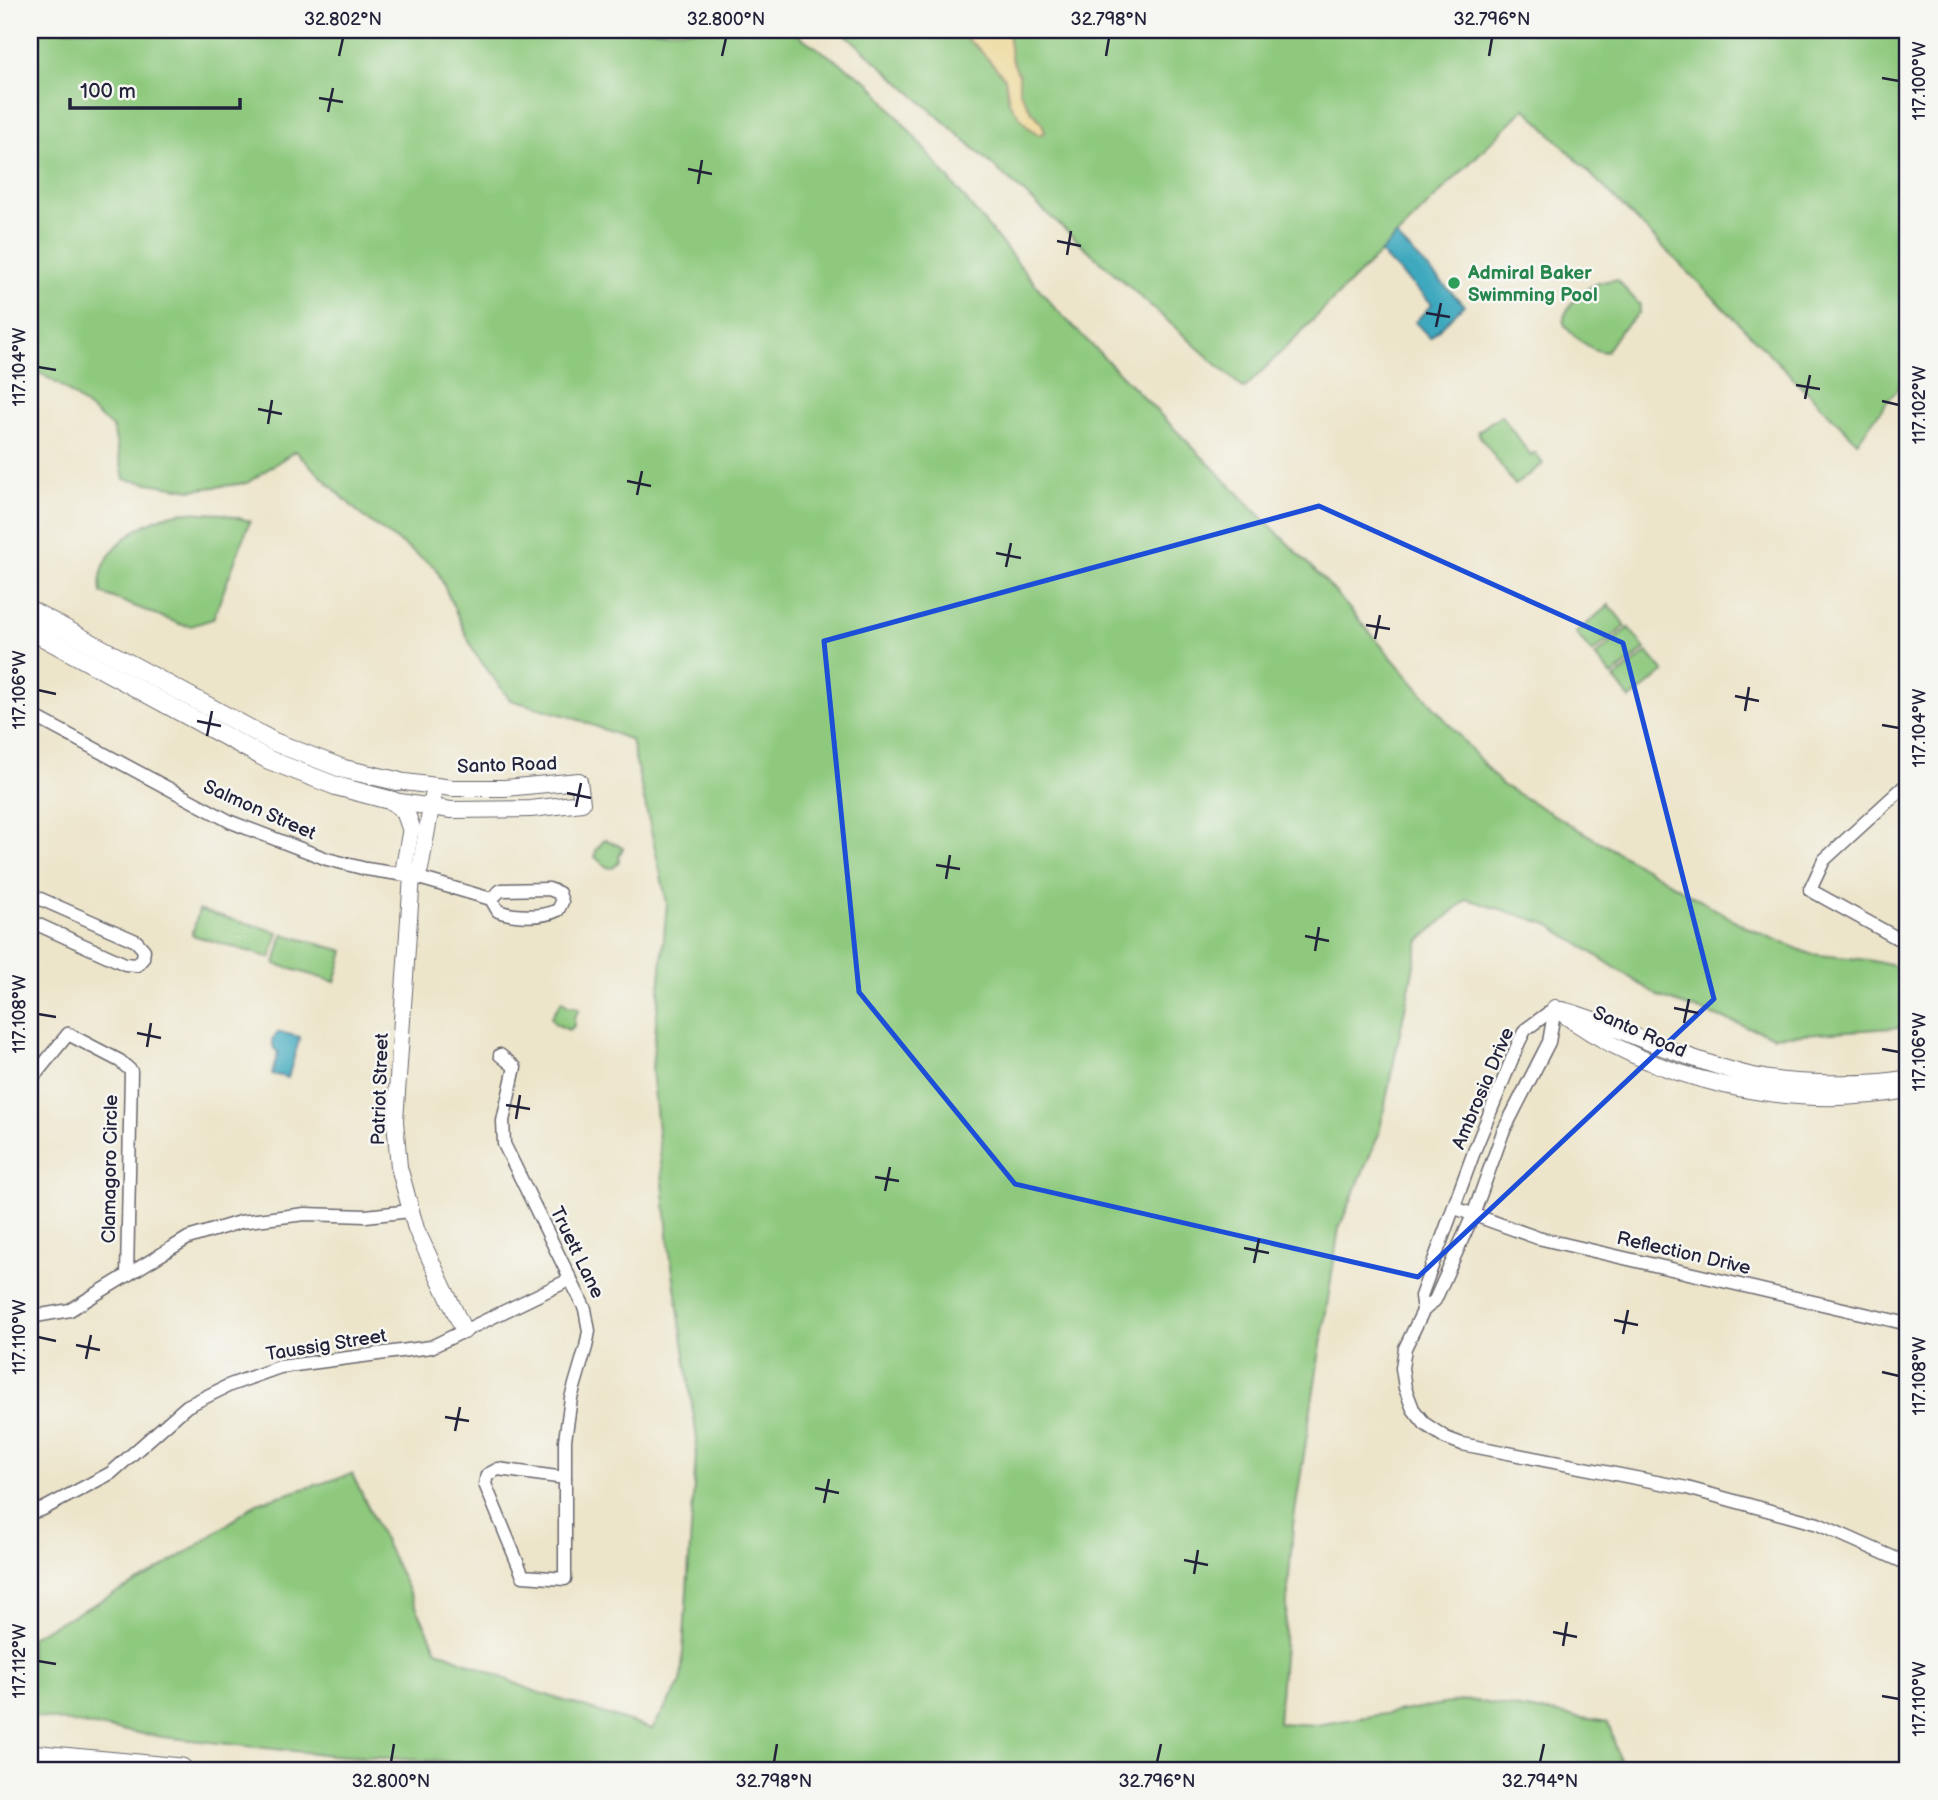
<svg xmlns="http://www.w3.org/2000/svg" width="1938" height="1800" font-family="'Balsamiq Sans',sans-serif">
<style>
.green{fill:#8ec97e;stroke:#58765c;stroke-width:2}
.sand{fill:#eeda9e;stroke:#887e6c;stroke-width:2}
.water{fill:#3ea8be;stroke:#30657c;stroke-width:2}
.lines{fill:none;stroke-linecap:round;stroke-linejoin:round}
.minor-casing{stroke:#69666d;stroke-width:15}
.tertiary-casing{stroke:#69666d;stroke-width:18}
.secondary-casing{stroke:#69666d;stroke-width:20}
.motorway-casing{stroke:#69666d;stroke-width:25}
.minor{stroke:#fff;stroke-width:12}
.tertiary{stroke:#fff;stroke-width:16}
.secondary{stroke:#fff;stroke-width:18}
.motorway{stroke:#fff;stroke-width:23}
.marked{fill:none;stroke:#1d4ed8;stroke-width:5;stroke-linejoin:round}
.ticks{fill:none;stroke:#22223b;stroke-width:2.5}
.leisure-dot{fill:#2e9e5b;stroke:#f6f6f2;stroke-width:2.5}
.labels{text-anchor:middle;stroke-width:5;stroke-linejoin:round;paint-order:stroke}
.leisure-label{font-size:19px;font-weight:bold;fill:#27864d;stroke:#f6f6f2;text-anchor:start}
.street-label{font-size:19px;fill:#22223b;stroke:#f6f6f2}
.neatline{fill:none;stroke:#22223b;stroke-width:2.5}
.ticks-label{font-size:18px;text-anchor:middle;fill:#22223b}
</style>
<rect width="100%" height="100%" fill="#f6f6f2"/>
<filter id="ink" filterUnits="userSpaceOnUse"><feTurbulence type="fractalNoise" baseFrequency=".0143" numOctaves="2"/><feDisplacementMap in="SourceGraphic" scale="14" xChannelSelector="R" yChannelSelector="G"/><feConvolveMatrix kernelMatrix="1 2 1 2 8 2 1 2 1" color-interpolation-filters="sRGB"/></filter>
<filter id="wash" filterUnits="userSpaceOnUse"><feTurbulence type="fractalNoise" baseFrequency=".00686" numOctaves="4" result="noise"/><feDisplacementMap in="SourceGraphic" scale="28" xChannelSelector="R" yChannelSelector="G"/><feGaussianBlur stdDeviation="1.57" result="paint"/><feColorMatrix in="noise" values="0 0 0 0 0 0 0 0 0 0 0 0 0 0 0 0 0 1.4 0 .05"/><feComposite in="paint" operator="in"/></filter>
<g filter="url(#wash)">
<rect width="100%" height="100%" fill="#ede5ca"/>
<g class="green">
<polygon points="30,30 790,30 870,83 1054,307 1327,583 1501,784 1746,927 1810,954 1868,960 1908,969 1908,1027 1774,1036 1660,997 1548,924 1467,899 1419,941 1379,1134 1339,1228 1293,1525 1278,1723 1317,1725 1468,1700 1608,1722 1623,1770 588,1770 331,1755 163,1737 30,1716 30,1637 147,1577 197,1546 257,1503 352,1474 437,1650 534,1691 652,1729 681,1682 697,1439 669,1245 652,1069 667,903 631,740 571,717 510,700 474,652 436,568 362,516 295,451 247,483 191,490 124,479 113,428 63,387 30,367"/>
<polygon points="841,30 1908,30 1908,374 1857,442 1525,108 1244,389"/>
<path d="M 1617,280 L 1640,305 L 1639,314 L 1620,331 L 1606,352 C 1594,351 1590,347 1581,341 C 1561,326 1558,320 1574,301 C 1587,286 1598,281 1617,280 Z"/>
<polygon points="1501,415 1531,456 1535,453 1543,464 1515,485 1477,432"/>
<path d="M 185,512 L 223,514 L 250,521 L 213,619 L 191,626 L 182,625 L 101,593 C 94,548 148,516 185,512 Z"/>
<polygon points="1609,605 1626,626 1592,653 1576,633"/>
<polygon points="1629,628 1645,649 1612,676 1595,656"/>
<polygon points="1647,652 1664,672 1630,699 1614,679"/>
<polygon points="605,839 623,848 619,856 619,862 613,868 607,867 595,857 596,850"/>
<polygon points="199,910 278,932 271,958 192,935"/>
<polygon points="283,934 344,951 335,982 275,964"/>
<polygon points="562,1001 569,1007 574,1006 579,1009 574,1018 574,1026 569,1030 555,1024 551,1017"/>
</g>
<polygon class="sand" points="955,30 1008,30 1011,57 1019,76 1019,90 1031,111 1041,121 1045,132 1039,135 1027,126 1009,102 1005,78 978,48"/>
<g class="water">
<polygon points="1396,236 1464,305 1430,338 1415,322 1432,304 1380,253"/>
<polygon points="279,1032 300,1037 288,1078 272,1074 278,1052 274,1049 272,1039"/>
</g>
</g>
<g filter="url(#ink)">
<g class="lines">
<defs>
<g id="minor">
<path d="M 30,714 L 231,822 L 327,859 L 366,869 L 412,876 L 491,899 L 498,911 C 514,917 542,918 558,910 L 562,902 L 559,893 L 549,889 L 501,890 L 491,899"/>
<polyline points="1908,783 1824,860 1810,890 1908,944"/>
<polyline points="30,899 36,897 136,941 144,950 143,958 137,965 125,964 30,921"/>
<polyline points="1555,1008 1549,1042 1503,1132 1473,1215 1435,1300 1423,1311 1405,1348 1402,1368 1405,1388 1413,1409 1425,1424 1446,1438 1462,1444 1687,1488 1818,1524 1908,1564"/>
<polyline points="500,1055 515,1067 503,1121 504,1144 585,1309 589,1331 586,1347 571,1398 565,1440 565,1478"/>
<polyline points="30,1081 68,1034 120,1061 131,1071 127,1276"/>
<polyline points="1455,1208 1538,1238 1908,1324"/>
<polyline points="1423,1311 1421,1296 1475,1149 1519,1042 1525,1030 1555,1008"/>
<polyline points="30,1317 70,1310 188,1238 240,1222 305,1214 366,1216 410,1211"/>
<polygon points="498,1469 565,1478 565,1579 523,1576 485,1484 487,1475"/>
<polyline points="30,1513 43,1509 111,1473 187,1406 230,1385 280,1367 431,1347 571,1279"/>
</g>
<g id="tertiary">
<polyline points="393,801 451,810 531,809 582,803 579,781 505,788 452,788 397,781"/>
<polyline points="411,828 404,867 412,876 395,1121 399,1167 416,1229 464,1331"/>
<polyline points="412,876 420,869 433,796"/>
<path d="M 1555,1008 C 1649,1081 1791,1112 1908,1090"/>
<path d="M 1562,1010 C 1598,1019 1628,1035 1662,1047 C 1690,1057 1720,1068 1749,1075 C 1790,1085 1867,1086 1908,1078"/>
</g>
<g id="secondary">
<polyline points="30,610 274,742 344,769 397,781"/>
<polyline points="30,630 269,760 336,786 393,801 405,811 411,828"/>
</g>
<polyline id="motorway" points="30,1756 181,1770"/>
</defs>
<use href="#minor" class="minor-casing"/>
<use href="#tertiary" class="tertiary-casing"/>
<use href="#secondary" class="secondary-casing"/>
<use href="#motorway" class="motorway-casing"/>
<use href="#minor" class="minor"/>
<use href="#tertiary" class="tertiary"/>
<use href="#secondary" class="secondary"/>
<use href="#motorway" class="motorway"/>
</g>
</g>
<path class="marked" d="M 1319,506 L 1623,643 L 1714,999 L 1418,1277 L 1015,1184 L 859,992 L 824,641 Z"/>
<path class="ticks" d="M 339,56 L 343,38M 722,56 L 726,38M 1106,56 L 1109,38M 1489,56 L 1492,38M 1882,78 L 1899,81M 319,98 L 343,102M 328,112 L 333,88M 688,169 L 712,174M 698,184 L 702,160M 1057,241 L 1081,246M 1067,255 L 1071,231M 1426,313 L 1450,317M 1436,327 L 1441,303M 38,367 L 56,370M 1796,385 L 1820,389M 1805,399 L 1810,375M 1882,401 L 1899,405M 258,409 L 282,414M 268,424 L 272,400M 627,481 L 651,486M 637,495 L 642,471M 996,553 L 1021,558M 1006,567 L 1011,543M 1366,625 L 1390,629M 1375,639 L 1380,615M 38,690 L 56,694M 1735,696 L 1759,701M 1745,711 L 1749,687M 197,721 L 221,726M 1882,725 L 1899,728M 207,736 L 212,711M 567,793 L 591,798M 576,807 L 581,783M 936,865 L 960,869M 946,879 L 950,855M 1305,936 L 1329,941M 1315,951 L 1319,927M 1674,1008 L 1698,1013M 38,1014 L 56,1017M 1684,1023 L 1689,999M 137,1033 L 161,1038M 147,1047 L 151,1023M 1882,1049 L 1899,1052M 506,1105 L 530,1109M 516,1119 L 520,1095M 875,1177 L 899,1181M 885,1191 L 890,1167M 1244,1248 L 1269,1253M 1254,1263 L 1259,1239M 1614,1320 L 1638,1325M 1623,1334 L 1628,1310M 38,1337 L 56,1341M 76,1345 L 100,1350M 86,1359 L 91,1335M 1882,1372 L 1899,1376M 445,1417 L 469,1421M 455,1431 L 460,1407M 815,1488 L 839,1493M 824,1503 L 829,1479M 1184,1560 L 1208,1565M 1194,1574 L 1198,1550M 1553,1632 L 1577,1637M 1563,1646 L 1567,1622M 38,1661 L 56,1664M 1882,1696 L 1899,1699M 391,1762 L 394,1744M 774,1762 L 777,1744M 1157,1762 L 1161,1744M 1540,1762 L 1544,1744"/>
<circle class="leisure-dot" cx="1454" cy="283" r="7"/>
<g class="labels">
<g class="leisure-label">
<text x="1468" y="279">Admiral Baker<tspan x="1468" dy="22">Swimming Pool</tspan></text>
</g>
<g class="street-label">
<text transform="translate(507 764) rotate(-2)" y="7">Santo Road</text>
<text transform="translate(260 809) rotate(24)" y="7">Salmon Street</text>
<text transform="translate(1640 1031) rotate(24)" y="7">Santo Road</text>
<text transform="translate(1482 1088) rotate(-67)" y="7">Ambrosia Drive</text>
<text transform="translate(379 1089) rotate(-88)" y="7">Patriot Street</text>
<text transform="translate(109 1169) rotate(-89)" y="7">Clamagoro Circle</text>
<text transform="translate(578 1252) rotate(64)" y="7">Truett Lane</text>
<text transform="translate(1684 1252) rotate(13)" y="7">Reflection Drive</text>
<text transform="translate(326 1344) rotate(-9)" y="7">Taussig Street</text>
</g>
</g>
<rect width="1938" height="1800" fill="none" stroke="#f6f6f2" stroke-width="77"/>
<path d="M70 98v10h170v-10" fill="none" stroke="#22223b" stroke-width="3.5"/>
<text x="80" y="98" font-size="21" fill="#22223b" stroke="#f6f6f2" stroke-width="5" paint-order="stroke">100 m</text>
<rect x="38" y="38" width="1861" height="1724" class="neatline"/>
<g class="ticks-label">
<text x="343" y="25">32.802°N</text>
<text x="726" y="25">32.800°N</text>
<text x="1109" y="25">32.798°N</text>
<text x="1492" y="25">32.796°N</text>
<text transform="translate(1919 81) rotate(-90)" y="6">117.100°W</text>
<text transform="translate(19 367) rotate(-90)" y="6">117.104°W</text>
<text transform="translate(1919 405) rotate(-90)" y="6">117.102°W</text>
<text transform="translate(19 690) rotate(-90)" y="6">117.106°W</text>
<text transform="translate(1919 728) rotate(-90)" y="6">117.104°W</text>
<text transform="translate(19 1014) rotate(-90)" y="6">117.108°W</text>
<text transform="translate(1919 1052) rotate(-90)" y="6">117.106°W</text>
<text transform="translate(19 1337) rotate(-90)" y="6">117.110°W</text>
<text transform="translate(1919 1376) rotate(-90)" y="6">117.108°W</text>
<text transform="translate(19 1661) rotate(-90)" y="6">117.112°W</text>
<text transform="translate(1919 1699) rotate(-90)" y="6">117.110°W</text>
<text x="391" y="1787">32.800°N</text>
<text x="774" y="1787">32.798°N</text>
<text x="1157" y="1787">32.796°N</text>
<text x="1540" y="1787">32.794°N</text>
</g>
</svg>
